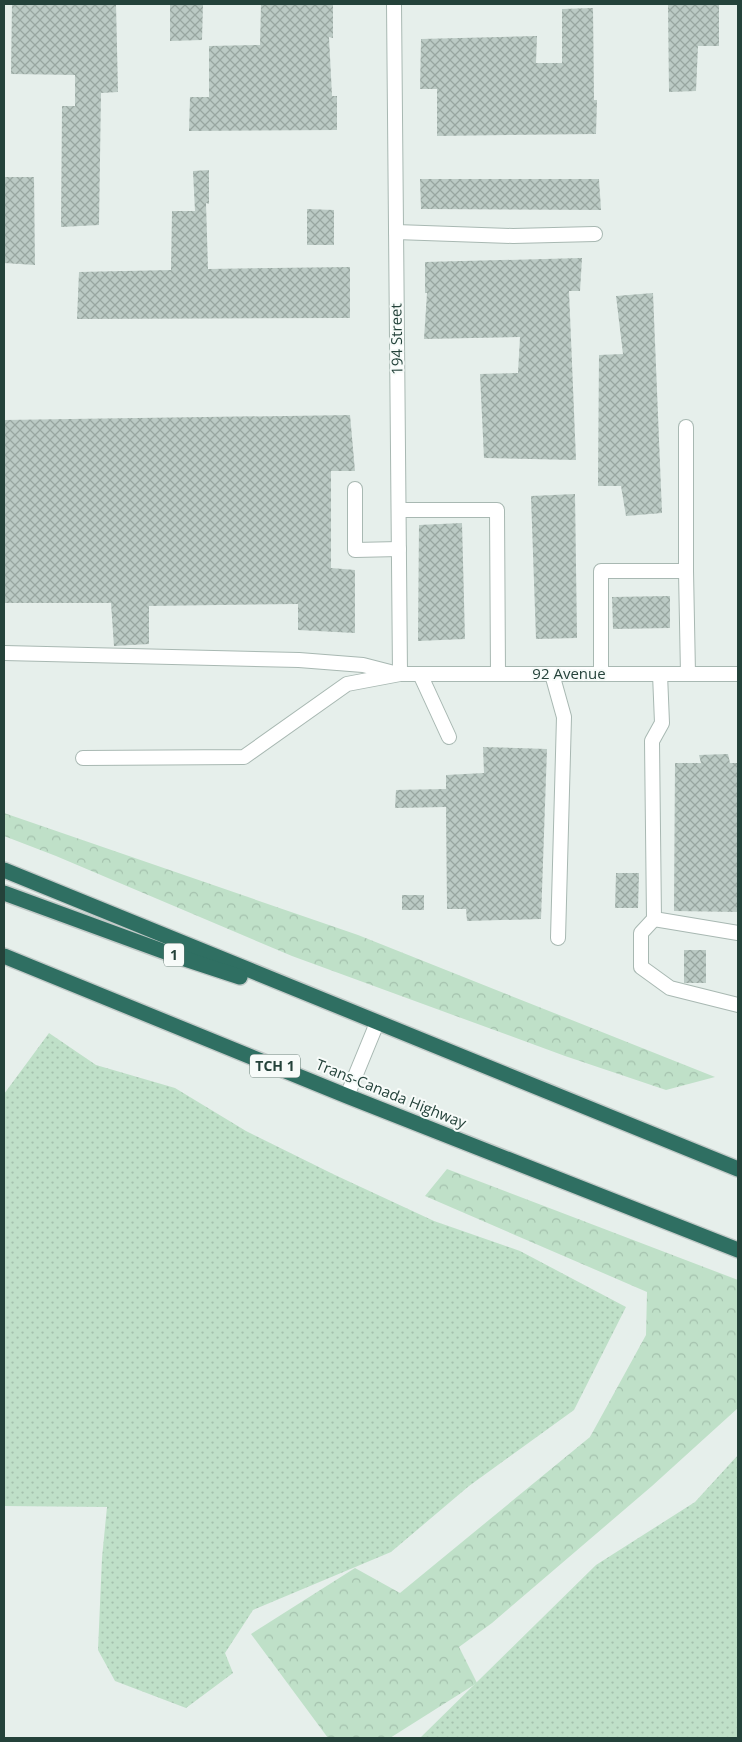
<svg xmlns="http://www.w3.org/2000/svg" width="742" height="1742" font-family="'Open Sans',sans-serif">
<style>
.grass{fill:url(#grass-dots)}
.forest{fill:url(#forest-crowns)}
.building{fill:url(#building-cross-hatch)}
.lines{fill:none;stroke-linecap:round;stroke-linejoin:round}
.minor-casing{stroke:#a8b8b2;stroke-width:16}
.highway-casing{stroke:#c2cac8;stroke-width:18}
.minor{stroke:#fff;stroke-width:14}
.highway{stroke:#2f6f62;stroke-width:15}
.labels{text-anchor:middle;stroke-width:4;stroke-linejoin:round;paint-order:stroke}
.shield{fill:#f7fbf9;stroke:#637a73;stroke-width:1}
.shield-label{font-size:14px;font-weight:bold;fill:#24423a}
.street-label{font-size:15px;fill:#24423a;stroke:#f7fbf9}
</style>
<defs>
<pattern id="grass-dots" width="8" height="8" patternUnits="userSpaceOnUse" patternTransform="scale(1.25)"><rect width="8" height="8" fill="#bfe0c8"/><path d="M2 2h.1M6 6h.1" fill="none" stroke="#a4c1ad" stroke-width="1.8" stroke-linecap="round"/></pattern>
<pattern id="forest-crowns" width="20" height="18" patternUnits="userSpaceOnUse" patternTransform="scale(1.25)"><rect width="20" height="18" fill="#bfe0c8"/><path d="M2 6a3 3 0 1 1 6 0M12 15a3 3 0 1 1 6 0" fill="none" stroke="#a4c1ad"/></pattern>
<pattern id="building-cross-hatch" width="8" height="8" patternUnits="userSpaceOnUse" patternTransform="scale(1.25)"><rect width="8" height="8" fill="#bbcac4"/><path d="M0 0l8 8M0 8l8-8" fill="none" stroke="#98a6a0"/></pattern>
</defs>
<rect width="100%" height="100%" fill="#e6efeb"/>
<g class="grass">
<polygon points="49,1033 96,1065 175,1088 246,1131 335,1175 434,1221 520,1251 626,1307 574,1410 469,1486 391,1552 253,1610 225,1653 233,1673 186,1708 115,1681 98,1650 102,1558 107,1507 4,1506 4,1094"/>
<polygon points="738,1455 738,1738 420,1738 596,1565 695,1502"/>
</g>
<g class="forest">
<polygon points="4,813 358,935 715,1077 666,1090 565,1056 292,956 56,856 4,836"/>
<polygon points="447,1169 738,1280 738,1408 652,1486 492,1623 459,1647 477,1683 390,1738 328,1738 251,1634 355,1568 400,1593 590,1437 646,1335 647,1292 425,1196"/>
</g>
<g class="building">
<polygon points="12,4 116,4 118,92 101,93 99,225 61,227 62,106 75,106 75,75 11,74"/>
<polygon points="170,4 203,4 202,40 170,41"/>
<polygon points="261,4 333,4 333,38 329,37 332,96 337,96 337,130 189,131 190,97 209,97 209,46 260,45"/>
<polygon points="668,4 719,4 719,46 698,46 696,91 669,92"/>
<polygon points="593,8 594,100 597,100 596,134 437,136 437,89 420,89 421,39 537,36 536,63 562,63 562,9"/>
<polygon points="209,170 209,204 206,203 208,269 350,267 350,318 77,319 79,272 171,270 172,211 195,211 193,171"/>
<polygon points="4,177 34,177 35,265 4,263"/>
<polygon points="420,179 599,179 601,210 421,209"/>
<polygon points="307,209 334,210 334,245 307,245"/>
<polygon points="582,258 580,291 569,291 576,460 484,458 480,374 518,373 520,337 424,339 427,293 425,293 425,262"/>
<polygon points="653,293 662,513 626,516 621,486 598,486 599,355 623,354 616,296"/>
<polygon points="350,415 355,471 331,471 331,568 355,570 355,633 298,630 298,604 149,606 149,644 114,646 111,603 4,603 4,420"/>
<polygon points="575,494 577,638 536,639 531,496"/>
<polygon points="462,523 465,639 418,641 419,525"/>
<polygon points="670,596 670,628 613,629 612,597"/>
<polygon points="483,747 547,749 541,919 467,921 466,909 447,909 446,807 395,808 396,790 446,789 446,775 484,773"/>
<polygon points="728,754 730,763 738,763 738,912 674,911 675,763 701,763 699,755"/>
<polygon points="616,873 639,873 638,908 615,908"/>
<rect x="402" y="895" width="22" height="15"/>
<rect x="684" y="950" width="22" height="33"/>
</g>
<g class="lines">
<defs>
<g id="minor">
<polyline points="394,4 400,674"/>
<polyline points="396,232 513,236 595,234"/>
<polyline points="355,489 355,550 399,549"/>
<polyline points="399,510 497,510 498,674"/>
<polyline points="686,571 686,427"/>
<polyline points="4,653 299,660 363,665 394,673"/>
<polyline points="420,674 449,737"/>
<polyline points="552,674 564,717 558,938"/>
<polyline points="601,674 601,571 686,571 688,674"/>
<polyline points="660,674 662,723 652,741 654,919 738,933"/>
<polyline points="83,758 244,757 347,684 400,674 738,674"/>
<polyline points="654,919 641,933 641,967 670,988 738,1005"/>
<polyline points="347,1096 377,1023"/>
</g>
<g id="highway">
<polyline points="4,870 738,1169"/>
<polyline points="4,893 179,957 240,977"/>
<polyline points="4,956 347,1096 738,1250"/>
</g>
</defs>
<use href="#minor" class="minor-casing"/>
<use href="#highway" class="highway-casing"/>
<use href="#minor" class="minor"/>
<use href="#highway" class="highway"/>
</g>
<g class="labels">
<g class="shield">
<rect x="164" y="943.5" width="20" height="23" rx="4"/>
<rect x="250" y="1054.5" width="50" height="23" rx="4"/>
</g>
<g class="shield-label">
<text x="174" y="960">1</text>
<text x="275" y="1071">TCH 1</text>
</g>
<g class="street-label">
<text transform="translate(397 339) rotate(-91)" y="5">194 Street</text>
<text x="569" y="679">92 Avenue</text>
<text transform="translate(391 1094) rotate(22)" y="5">Trans-Canada Highway</text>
</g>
</g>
<rect width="742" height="1742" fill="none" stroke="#24423a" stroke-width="10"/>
</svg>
